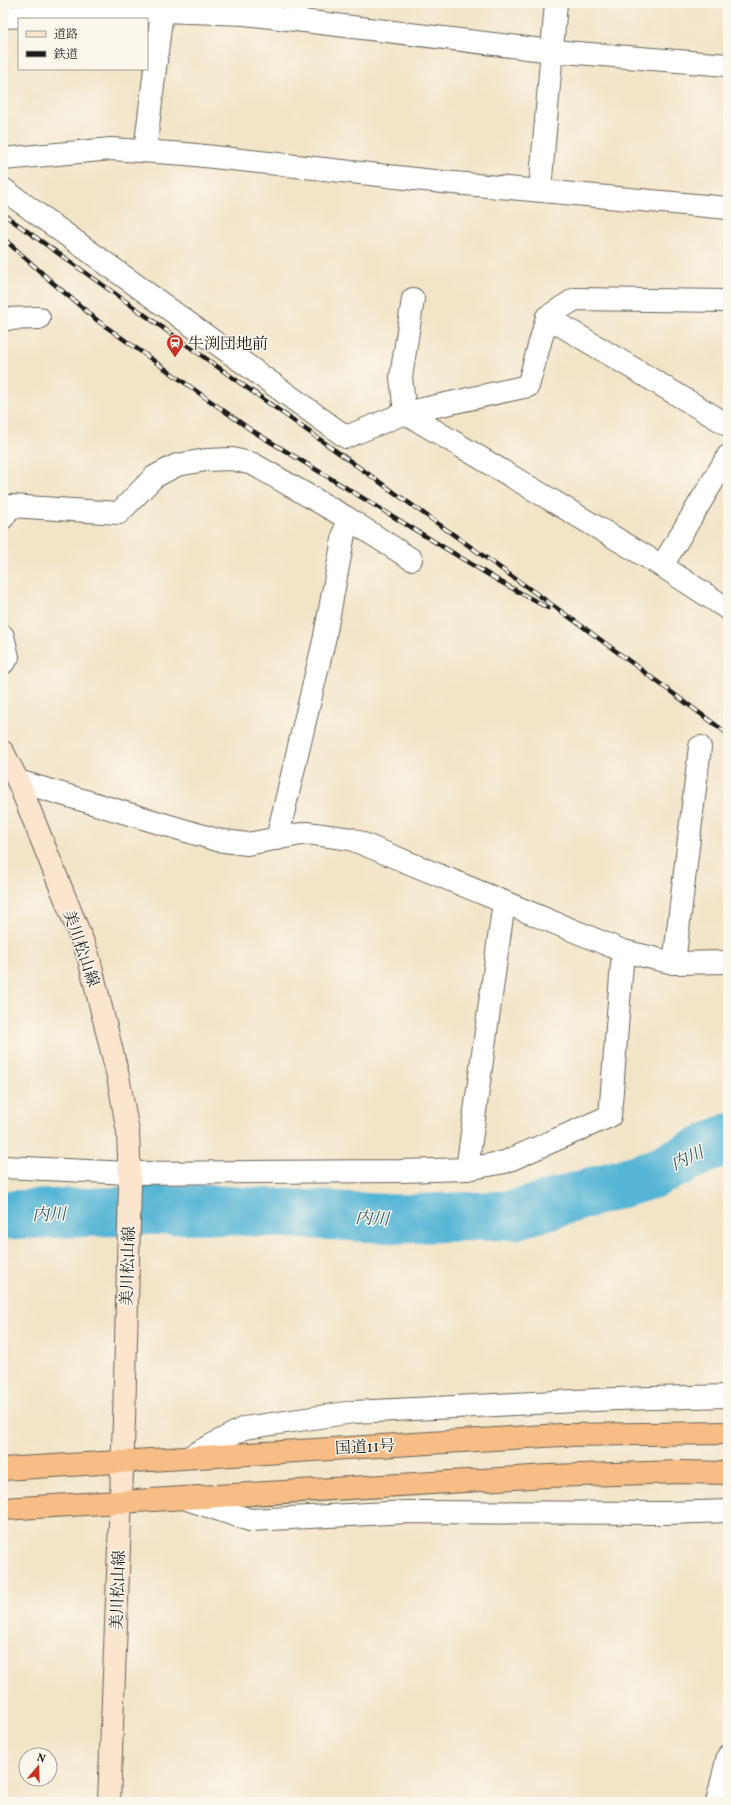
<svg xmlns="http://www.w3.org/2000/svg" width="731" height="1805" font-family="Vollkorn,'Noto Serif JP',serif">
<style>
.lines{fill:none;stroke-linecap:round;stroke-linejoin:round}
.river{stroke:#57b5d5;stroke-width:49}
.street-casing{stroke:#676258;stroke-width:24}
.secondary-casing{stroke:#676258;stroke-width:24}
.highway-casing{stroke:#676258;stroke-width:24}
.street{stroke:#fff;stroke-width:22}
.secondary{stroke:#fbe5cf;stroke-width:22}
.highway{stroke:#f6be86;stroke-width:22}
.rail-casing{stroke:#1c1c1c;stroke-width:4.5}
.rail{stroke:#fbf7ec;stroke-width:3;stroke-dasharray:9;stroke-linecap:butt}
.labels{text-anchor:middle;stroke-width:3;stroke-linejoin:round;paint-order:stroke}
.poi-label{font-size:16px;fill:#1c1c1c;stroke:#fbf7ec;text-anchor:start}
.street-label{font-size:16px;fill:#1c1c1c;stroke:#fbf7ec}
.water-label{font-size:17px;font-style:italic;fill:#345966;stroke:#fbf7ec}
</style>
<rect width="100%" height="100%" fill="#fbf7ec"/>
<filter id="ink" filterUnits="userSpaceOnUse"><feTurbulence type="fractalNoise" baseFrequency=".025" numOctaves="2"/><feDisplacementMap in="SourceGraphic" scale="8" xChannelSelector="R" yChannelSelector="G"/><feConvolveMatrix kernelMatrix="1 2 1 2 8 2 1 2 1" color-interpolation-filters="sRGB"/></filter>
<filter id="wash" filterUnits="userSpaceOnUse"><feTurbulence type="fractalNoise" baseFrequency=".012" numOctaves="4" result="noise"/><feDisplacementMap in="SourceGraphic" scale="16" xChannelSelector="R" yChannelSelector="G"/><feGaussianBlur stdDeviation="0.9" result="paint"/><feColorMatrix in="noise" values="0 0 0 0 0 0 0 0 0 0 0 0 0 0 0 0 0 1.4 0 .05"/><feComposite in="paint" operator="in"/></filter>
<g filter="url(#wash)">
<rect width="100%" height="100%" fill="#f2e4c7"/>
<g class="lines">
<polyline class="river" points="3,1215 198,1209 399,1219 515,1215 653,1174 728,1138"/>
</g>
</g>
<g filter="url(#ink)">
<g class="lines">
<defs>
<g id="street">
<polyline points="3,17 162,11 245,14 552,51 728,65"/>
<polyline points="145,151 163,3"/>
<polyline points="3,159 111,149 186,154 443,182 728,208"/>
<polyline points="3,189 346,437 405,413 528,386 547,317 575,299 728,301"/>
<polyline points="540,190 556,3"/>
<polyline points="413,299 401,377 405,413 662,566 728,609"/>
<polyline points="547,317 728,425"/>
<polyline points="3,319 39,318"/>
<polyline points="3,518 11,506 119,513 154,477 177,465 206,460 232,459 253,464 347,518 411,559"/>
<polyline points="662,566 728,456"/>
<polyline points="3,636 8,657 3,663"/>
<polyline points="18,781 217,840 247,844 307,833 351,839 623,951 674,963 728,962"/>
<polyline points="277,839 324,641 347,518"/>
<polyline points="674,963 700,747"/>
<polyline points="3,1167 129,1173 401,1171 467,1169 505,1162 610,1116 623,951"/>
<polyline points="467,1169 504,902"/>
<polyline points="189,1457 244,1428 353,1412 616,1399 728,1396"/>
<polyline points="184,1498 250,1520 408,1512 667,1513 728,1511"/>
<polyline points="717,1802 728,1756"/>
</g>
<polyline id="secondary" points="3,752 18,781 88,955 118,1076 128,1132 130,1184 124,1420 109,1802"/>
<g id="highway">
<polyline points="3,1469 561,1435 728,1433"/>
<polyline points="3,1509 548,1476 681,1472 728,1473"/>
</g>
</defs>
<use href="#street" class="street-casing"/>
<use href="#secondary" class="secondary-casing"/>
<use href="#highway" class="highway-casing"/>
<use href="#street" class="street"/>
<use href="#secondary" class="secondary"/>
<use href="#highway" class="highway"/>
<defs>
<g id="rail">
<polyline points="3,214 586,629 728,734"/>
<polyline points="3,238 53,283 98,321 251,430 499,581 548,608"/>
</g>
</defs>
<use href="#rail" class="rail-casing"/>
<use href="#rail" class="rail"/>
</g>
</g>
<defs>
<symbol id="station-pin" viewBox="-11 -11 22 30"><path d="M0 17L-7.5 6A9.5 9.5 0 1 1 7.5 6Z" fill="#c8321e" stroke="#fbf7ec"/><path d="M-3-6H3Q5-6 5-4V2Q5 4 3 4L4.5 6H3L1.5 4h-3L-3 6H-4.5L-3 4Q-5 4-5 2V-4Q-5-6-3-6ZM-3.5-4v3h7v-3ZM-3.5 1v1.5H-2V1ZM2 1v1.5H3.5V1Z" fill="#fff"/></symbol>
</defs>
<g fill-rule="evenodd">
<use href="#station-pin" x="165" y="333" width="20" height="27"/>
</g>
<g class="labels">
<g class="poi-label">
<text x="188" y="349">牛渕団地前</text>
</g>
<g class="street-label">
<text transform="translate(82 948) rotate(71)" y="6">美川松山線</text>
<text transform="translate(127 1266) rotate(-88)" y="6">美川松山線</text>
<text transform="translate(365 1446) rotate(-3)" y="6">国道11号</text>
<text transform="translate(117 1590) rotate(-88)" y="6">美川松山線</text>
</g>
<g class="water-label">
<text transform="translate(687 1158) rotate(-25)" y="6">内川</text>
<text transform="translate(49 1214) rotate(-2)" y="6">内川</text>
<text transform="translate(372 1218) rotate(3)" y="6">内川</text>
</g>
</g>
<rect width="731" height="1805" fill="none" stroke="#fbf7ec" stroke-width="16"/>
<rect x="18" y="18" width="130" height="52" fill="#fbf7ec" stroke="#a29f99"/>
<rect x="26" y="31" width="20" height="6" fill="#fbe5cf" stroke="#a29f99"/>
<text x="54" y="38" font-size="12" fill="#1c1c1c">道路</text>
<rect x="26" y="51" width="20" height="6" fill="#1c1c1c" stroke="#a29f99"/>
<text x="54" y="58" font-size="12" fill="#1c1c1c">鉄道</text>
<g transform="translate(38 1767) rotate(19)"><circle r="19" fill="#fbf7ec" stroke="#a29f99"/>
<path d="M0-3L7 15L0 10L-7 15Z" fill="#c8321e"/>
<text y="-6" font-size="11" font-weight="bold" text-anchor="middle" fill="#1c1c1c">N</text>
</g>
</svg>
